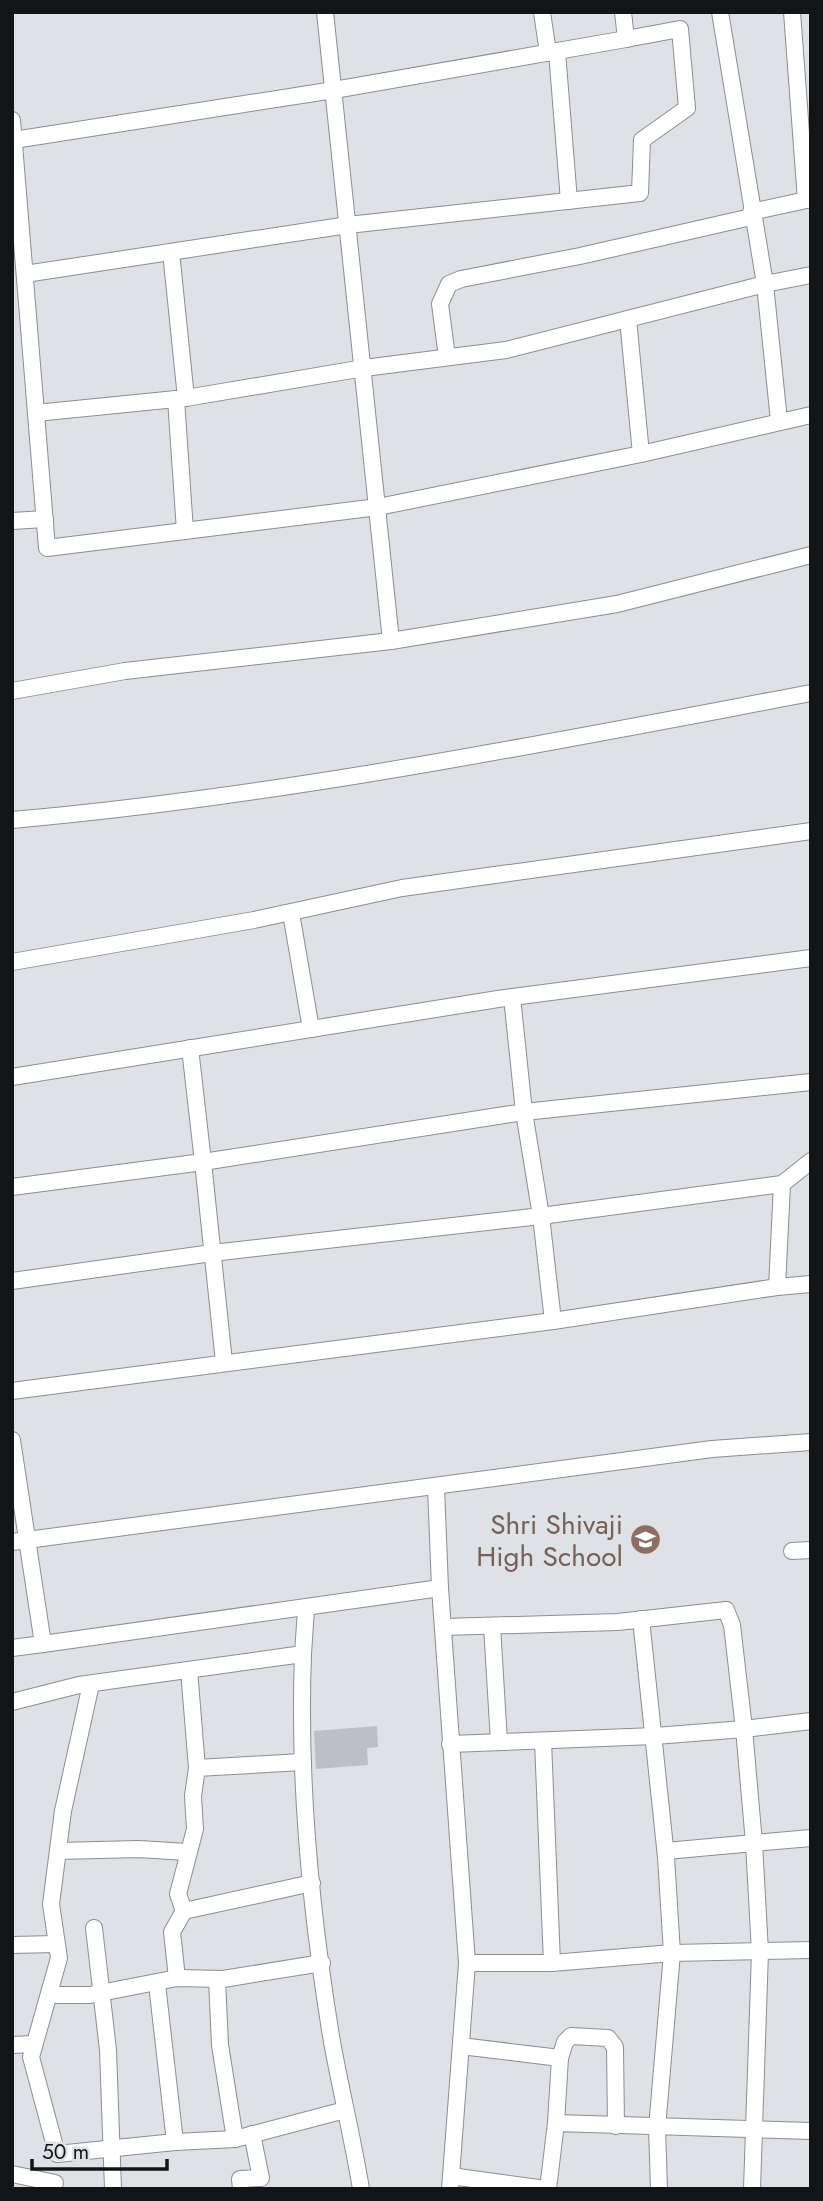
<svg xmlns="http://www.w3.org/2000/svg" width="823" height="2201" font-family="Jost,sans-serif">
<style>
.building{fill:#bcc0c4}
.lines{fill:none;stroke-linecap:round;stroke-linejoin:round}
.minor-casing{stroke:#8a8e91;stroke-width:18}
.minor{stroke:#fff;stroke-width:16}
.labels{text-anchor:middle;stroke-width:7;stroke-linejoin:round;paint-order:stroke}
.education-label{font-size:28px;fill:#785e54;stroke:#dee2e6;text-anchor:end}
</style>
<rect width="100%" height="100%" fill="#dee2e6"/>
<polygon class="building" points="377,1726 378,1747 367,1748 368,1765 316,1769 314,1731"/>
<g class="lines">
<defs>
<g id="minor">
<polyline points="542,12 548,53"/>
<polyline points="792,12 806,200"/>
<polyline points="557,52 569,201"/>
<polyline points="12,120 47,548 378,507 641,454 628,319"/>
<polyline points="14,140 334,90 626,39 623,12"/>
<polyline points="751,212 811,199"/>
<polyline points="25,274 348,225 640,193 642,140 687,108 680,29 626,39"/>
<polyline points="447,357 440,304 449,284 461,279 580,256 751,217"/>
<polyline points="186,398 364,368 506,350 765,284 720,12"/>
<polyline points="176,399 185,531"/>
<polyline points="36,413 186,398 171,252"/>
<polyline points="779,421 765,284 811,275"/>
<polyline points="641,454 811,415"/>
<polyline points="12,521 45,519"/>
<polyline points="391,641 617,604 811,555"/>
<polyline points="12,691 125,671 391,641 325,12"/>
<path d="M 12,820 C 281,796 546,743 811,693"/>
<polyline points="291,913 311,1029"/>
<polyline points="12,962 254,920 402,888 811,831"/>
<polyline points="12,1077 498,999 811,958"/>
<polyline points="12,1187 203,1162 190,1048"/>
<polyline points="12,1281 212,1253 541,1216 524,1112 811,1082"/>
<polyline points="777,1287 811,1284"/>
<polyline points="553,1321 777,1287 782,1184 811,1161"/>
<polyline points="224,1362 203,1162 524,1112 512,997"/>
<polyline points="12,1391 553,1321 541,1216 782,1184"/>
<polyline points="12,1440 43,1644 12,1648"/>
<polyline points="12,1542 712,1449 811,1442"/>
<polyline points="792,1551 811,1550"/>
<polyline points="440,1588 467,1963 552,1963 543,1741"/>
<polyline points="641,1619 666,1857 672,1953 657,2128 659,2189"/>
<polyline points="492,1626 499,1742"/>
<polyline points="443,1627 618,1622 726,1610 732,1625 744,1729 811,1721"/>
<polyline points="43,1644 440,1588 436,1487"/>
<path d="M 303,1654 C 298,1783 311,1915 332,2042 C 341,2091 353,2140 361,2189"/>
<polyline points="189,1670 197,1768"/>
<polyline points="91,1684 63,1811 51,1904 59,1958 31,2057 57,2154 175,2142 157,1984"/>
<polyline points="12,1702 79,1685 303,1654 306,1609"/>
<polyline points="450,1744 655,1736 744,1729 754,1843 811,1838"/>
<polyline points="58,1851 139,1849 187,1852"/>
<polyline points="666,1851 754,1843 760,1952 752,2189"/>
<polyline points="184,1911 312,1883"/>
<polyline points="94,1928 108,2050 113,2189"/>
<polyline points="12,1945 56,1944"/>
<polyline points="552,1963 672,1953 811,1950"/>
<polyline points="177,1978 172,1932 184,1911 178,1894 195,1829 193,1796 197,1768 302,1762"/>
<polyline points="217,1979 220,2045 235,2139 345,2110"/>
<polyline points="49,1995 90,1995 177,1978 223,1979 322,1963"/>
<polyline points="12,2045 34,2044"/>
<polyline points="461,2046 560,2058 565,2042 571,2036 608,2038 615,2047 616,2126"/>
<polyline points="556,2123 560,2058"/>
<polyline points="175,2142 235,2139"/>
<polyline points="12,2174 55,2183"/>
<polyline points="451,2176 546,2189"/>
<polyline points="241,2189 240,2179 261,2178 252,2134"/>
<polyline points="450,2189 467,1963"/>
<polyline points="548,2189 556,2123 811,2131"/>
</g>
</defs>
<use href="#minor" class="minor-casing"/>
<use href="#minor" class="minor"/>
</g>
<defs>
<symbol id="school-disc" viewBox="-11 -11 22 22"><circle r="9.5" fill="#8d6e63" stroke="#dee2e6"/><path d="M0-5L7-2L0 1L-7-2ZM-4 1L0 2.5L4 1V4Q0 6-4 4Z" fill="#fff"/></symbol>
</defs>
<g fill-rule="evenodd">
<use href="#school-disc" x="628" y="1522" width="35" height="35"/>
</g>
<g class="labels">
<g class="education-label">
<text x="623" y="1534">Shri Shivaji<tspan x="623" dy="32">High School</tspan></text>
</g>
</g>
<rect width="823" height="2201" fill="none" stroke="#131415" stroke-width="28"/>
<path d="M32 2159v10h135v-10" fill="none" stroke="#131415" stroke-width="3.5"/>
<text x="42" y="2159" font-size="21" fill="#131415" stroke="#dee2e6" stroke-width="5" paint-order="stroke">50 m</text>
</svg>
